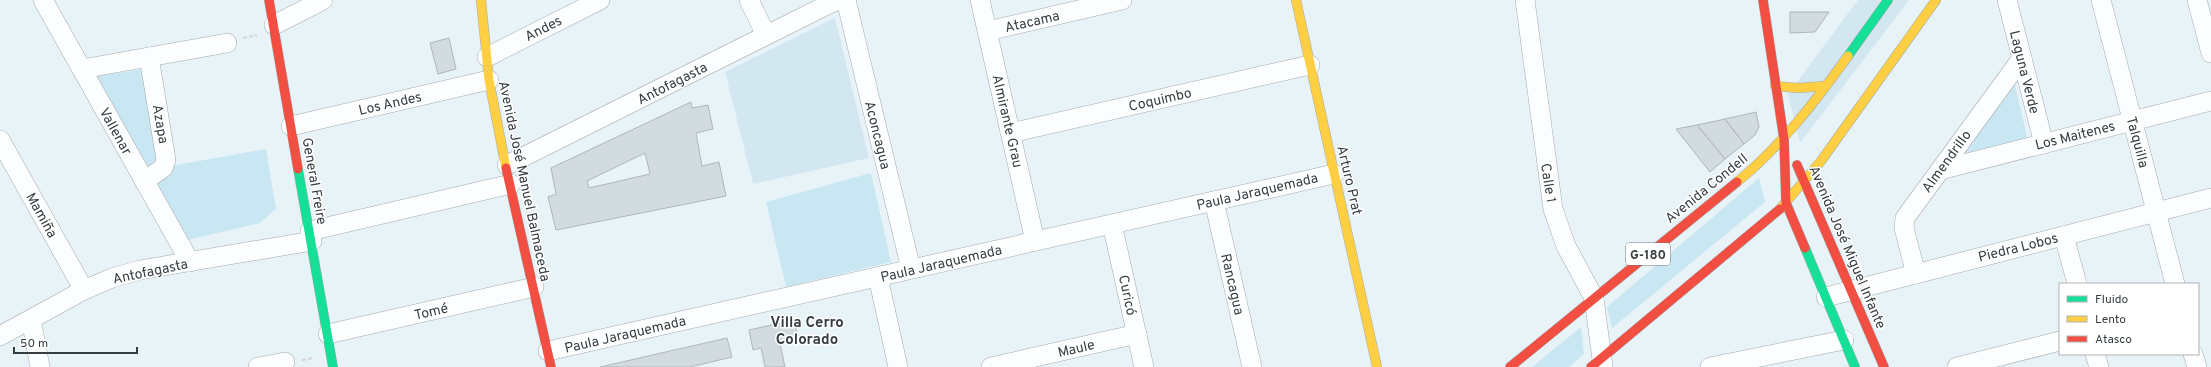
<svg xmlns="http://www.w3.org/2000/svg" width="2211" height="367" font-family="Overpass,sans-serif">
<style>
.built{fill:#d3e7f0}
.green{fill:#c9e6f3}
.building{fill:#d2dbdf;stroke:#aeb6ba;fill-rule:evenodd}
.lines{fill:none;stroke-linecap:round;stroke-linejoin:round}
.street-casing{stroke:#a3aaae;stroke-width:20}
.fast-casing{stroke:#a3aaae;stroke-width:10}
.slow-casing{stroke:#a3aaae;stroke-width:10}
.jam-casing{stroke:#a3aaae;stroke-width:10}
.path{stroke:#d6d9da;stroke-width:2.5;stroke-dasharray:4 2;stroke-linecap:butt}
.street{stroke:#fcfdfe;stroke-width:19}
.fast{stroke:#16e098;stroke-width:9}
.slow{stroke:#ffcf43;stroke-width:9}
.jam{stroke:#f24e42;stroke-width:9}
.labels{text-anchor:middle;stroke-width:3;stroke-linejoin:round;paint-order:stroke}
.shield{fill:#fff;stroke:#72777a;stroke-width:1}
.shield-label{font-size:13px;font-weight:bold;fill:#363d41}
.street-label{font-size:14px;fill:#363d41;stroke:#fff}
.neighbourhood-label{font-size:15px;font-weight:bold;fill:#363d41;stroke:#fff}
</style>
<rect width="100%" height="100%" fill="#e8f3f8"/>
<g class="built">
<polygon points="1858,0 1909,0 1800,143 1788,94"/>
<polygon points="835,18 869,158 753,184 725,72"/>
</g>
<g class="green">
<polygon points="156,67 171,166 266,149 276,209 260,223 187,240 93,77"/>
<polygon points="2014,81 2028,141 1962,158"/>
<polygon points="871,173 891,262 786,287 766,202"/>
<polygon points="1759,178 1765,202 1612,328 1607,307"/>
<polygon points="1581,327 1584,354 1569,367 1532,367"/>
</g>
<g class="building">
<polygon points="1790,12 1829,12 1815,32 1790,33"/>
<polygon points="449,38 456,69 438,74 430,43"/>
<path d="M 691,102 L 692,108 L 708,105 L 713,129 L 696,133 L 702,166 L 719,162 L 726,196 L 556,230 L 548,197 L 556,194 L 551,168 ZM 645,153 L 650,174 L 589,188 L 587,181 Z"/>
<polygon points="1756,112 1759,127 1755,135 1744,144 1725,119"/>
<polygon points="1725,119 1744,144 1725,159 1697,125"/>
<polygon points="1697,125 1725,159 1710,172 1676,129"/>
<polygon points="794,320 799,339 780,344 785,367 765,367 761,348 753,350 749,330"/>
<polygon points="727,338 732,357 690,367 600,367"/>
</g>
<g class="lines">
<defs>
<g id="street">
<polyline points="43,0 190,262"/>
<polyline points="749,0 766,35"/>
<polyline points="846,0 911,269"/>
<polyline points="980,0 1035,241"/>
<polyline points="1525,0 1553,209 1566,246 1594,298 1603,367"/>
<polyline points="2007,0 2044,144"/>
<polyline points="2101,0 2175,284"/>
<polyline points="2197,0 2211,53"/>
<polyline points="274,25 323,0"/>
<polyline points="988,31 1122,0"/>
<polyline points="487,57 600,0"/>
<polyline points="82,69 227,43"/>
<polyline points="291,126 489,80"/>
<polyline points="1010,133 1310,65"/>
<polyline points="0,140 84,290"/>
<polyline points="507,165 837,0"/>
<polyline points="1940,170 2211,101"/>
<polyline points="144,181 163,168 166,160 149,57"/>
<polyline points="1214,201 1252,367"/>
<polyline points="1112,224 1144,367"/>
<polyline points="310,231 511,184"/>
<polyline points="2064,236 2077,284"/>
<polyline points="1916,274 1904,228 1905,218 2022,58"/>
<polyline points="878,277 898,367"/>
<polyline points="1826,297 2211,198"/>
<polyline points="31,319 40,367"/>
<polyline points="328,334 534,287"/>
<polyline points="0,336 84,290 112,278 140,270 312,241"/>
<polyline points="548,351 1334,174"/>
<polyline points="2095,354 2099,367"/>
<polyline points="2193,354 2197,367"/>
<polyline points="258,367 285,362"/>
<polyline points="991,367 1137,334"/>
<polyline points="1710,367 1844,340"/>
<polyline points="1957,367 2060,341"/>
</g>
<g id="fast">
<polyline points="1848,56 1888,0"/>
<polyline points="298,169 333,367"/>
<polyline points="1805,248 1855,367"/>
</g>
<g id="slow">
<polyline points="481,0 489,80 506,168"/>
<polyline points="1296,0 1377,367"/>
<polyline points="1775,86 1798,88 1826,86"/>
<path d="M 1737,182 C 1781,146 1815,102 1848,56"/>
<polyline points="1780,209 1821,161 1936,0"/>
</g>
<g id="jam">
<polyline points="269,0 298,169"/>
<polyline points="1763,0 1784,139 1786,203 1805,248"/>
<polyline points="1797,165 1884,367"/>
<polyline points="506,168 551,367"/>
<polyline points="1510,367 1737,182"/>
<polyline points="1591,367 1780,209"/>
</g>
</defs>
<use href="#street" class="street-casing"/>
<use href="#fast" class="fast-casing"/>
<use href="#slow" class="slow-casing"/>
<use href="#jam" class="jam-casing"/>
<g class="path">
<polyline points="243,38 257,35"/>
<polyline points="302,360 313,358"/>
</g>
<use href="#street" class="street"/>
<use href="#fast" class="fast"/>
<use href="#slow" class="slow"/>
<use href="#jam" class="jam"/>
</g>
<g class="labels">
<rect class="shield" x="1626" y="243" width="44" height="22" rx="3"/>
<g class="shield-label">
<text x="1648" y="259">G-180</text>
</g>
<g class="street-label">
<text transform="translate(1032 21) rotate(-13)" y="5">Atacama</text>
<text transform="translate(543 28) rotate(-27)" y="5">Andes</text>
<text transform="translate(2025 72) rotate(76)" y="5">Laguna Verde</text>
<text transform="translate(672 83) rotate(-27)" y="5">Antofagasta</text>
<text transform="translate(1160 99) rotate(-13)" y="5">Coquimbo</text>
<text transform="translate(390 103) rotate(-13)" y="5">Los Andes</text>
<text transform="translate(1008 121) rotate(77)" y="5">Almirante Grau</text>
<text transform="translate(161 124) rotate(80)" y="5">Azapa</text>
<text transform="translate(116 131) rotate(61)" y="5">Vallenar</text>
<text transform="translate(878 135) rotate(76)" y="5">Aconcagua</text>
<text transform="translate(2075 135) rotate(-14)" y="5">Los Maitenes</text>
<text transform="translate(2138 142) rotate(75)" y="5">Talquilla</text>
<text transform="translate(1946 161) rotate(-54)" y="5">Almendrillo</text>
<text transform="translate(1350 180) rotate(77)" y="5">Arturo Prat</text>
<text transform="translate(315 181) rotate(80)" y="5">General Freire</text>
<text transform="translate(525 181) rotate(78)" y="5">Avenida José Manuel Balmaceda</text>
<text transform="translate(1549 183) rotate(81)" y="5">Calle 1</text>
<text transform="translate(1706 188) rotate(-39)" y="5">Avenida Condell</text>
<text transform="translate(1257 191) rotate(-13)" y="5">Paula Jaraquemada</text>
<text transform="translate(42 215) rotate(61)" y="5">Mamiña</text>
<text transform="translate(1848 247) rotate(67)" y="5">Avenida José Miguel Infante</text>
<text transform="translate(2018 247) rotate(-14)" y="5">Piedra Lobos</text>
<text transform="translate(941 263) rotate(-13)" y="5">Paula Jaraquemada</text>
<text transform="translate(150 271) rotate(-12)" y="5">Antofagasta</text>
<text transform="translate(1233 284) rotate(77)" y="5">Rancagua</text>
<text transform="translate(1128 295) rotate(78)" y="5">Curicó</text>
<text transform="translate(431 311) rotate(-13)" y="5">Tomé</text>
<text transform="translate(625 334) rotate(-13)" y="5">Paula Jaraquemada</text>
<text transform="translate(1076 348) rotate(-13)" y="5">Maule</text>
</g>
<g class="neighbourhood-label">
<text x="807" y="327">Villa Cerro<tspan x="807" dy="17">Colorado</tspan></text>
</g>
</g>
<rect x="2059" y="283" width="140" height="72" fill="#ffffff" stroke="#afb1b3"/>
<rect x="2067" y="296" width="20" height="6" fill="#16e098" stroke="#afb1b3"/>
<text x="2095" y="303" font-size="12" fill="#363d41">Fluido</text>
<rect x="2067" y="316" width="20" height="6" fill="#ffcf43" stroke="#afb1b3"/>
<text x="2095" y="323" font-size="12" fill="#363d41">Lento</text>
<rect x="2067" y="336" width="20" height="6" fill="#f24e42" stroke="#afb1b3"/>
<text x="2095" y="343" font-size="12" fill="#363d41">Atasco</text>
<path d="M14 347v6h123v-6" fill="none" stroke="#363d41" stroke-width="2"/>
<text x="20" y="347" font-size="12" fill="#363d41" stroke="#ffffff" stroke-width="3" paint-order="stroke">50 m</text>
</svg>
